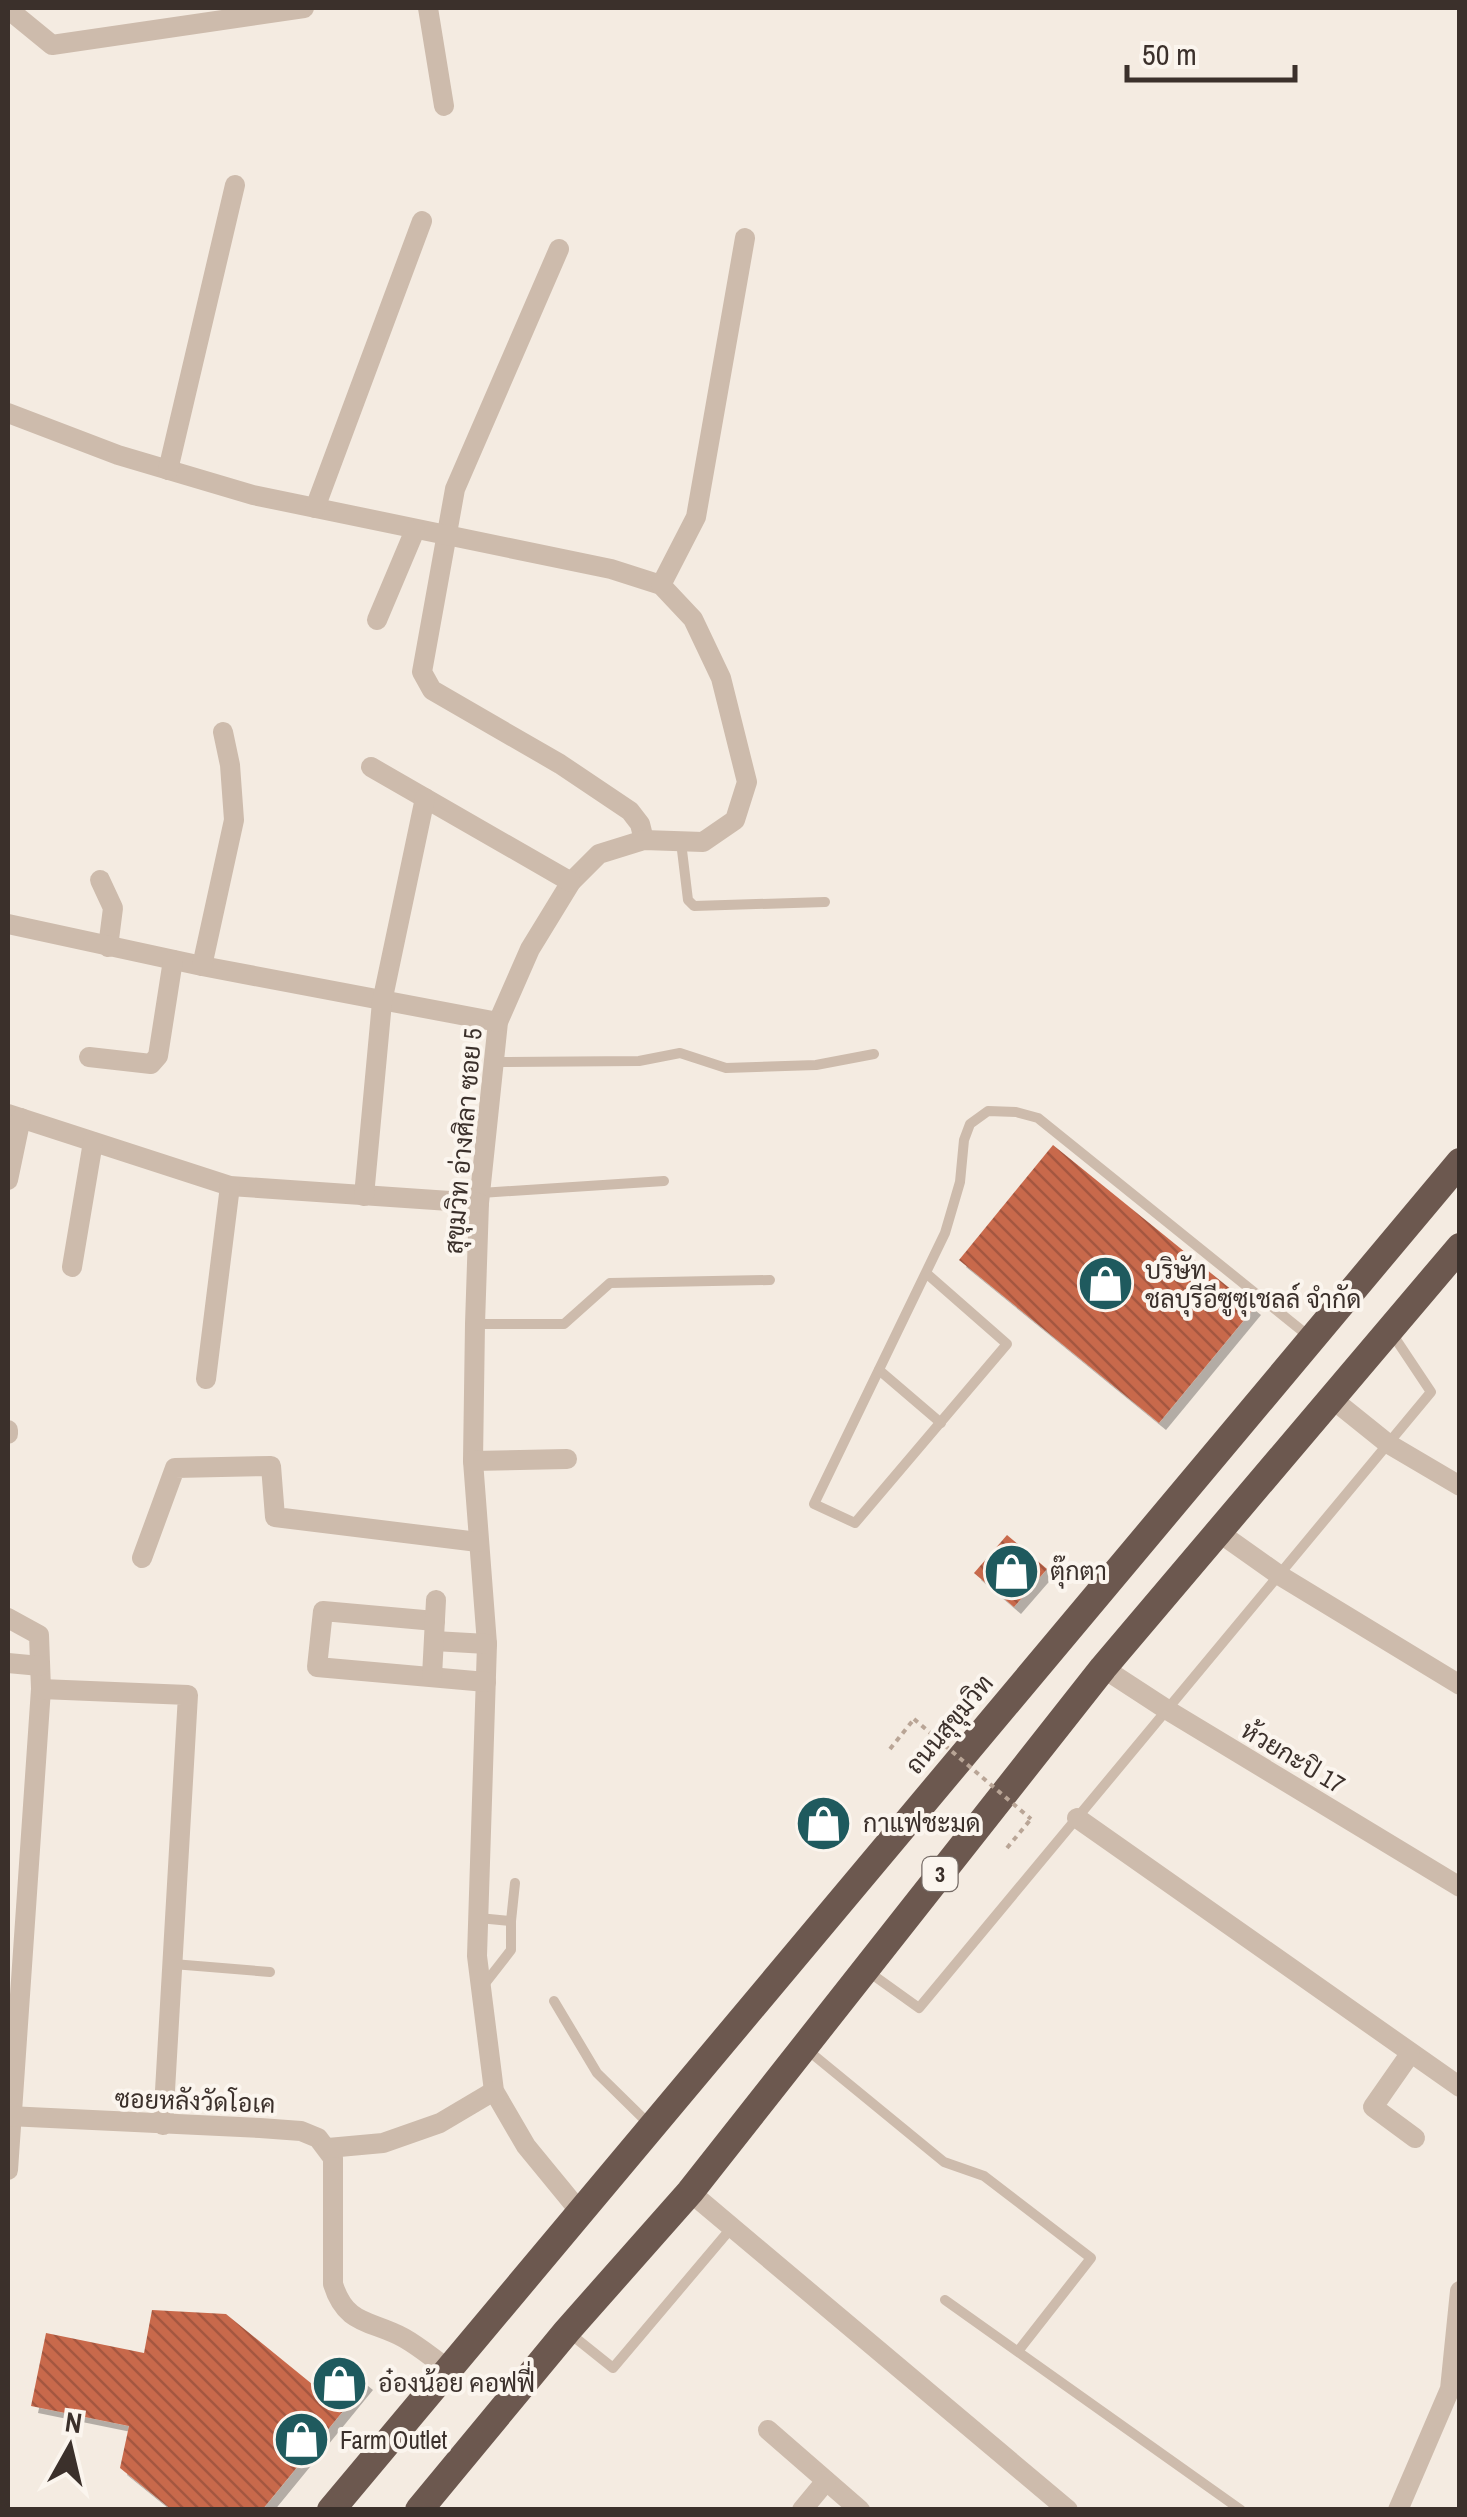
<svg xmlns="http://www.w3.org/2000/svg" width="1467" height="2517" font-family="'Archivo Narrow',Sarabun,sans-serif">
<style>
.building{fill:url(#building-back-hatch);filter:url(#shadow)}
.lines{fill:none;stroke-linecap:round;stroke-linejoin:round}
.path{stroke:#b9a596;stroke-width:4;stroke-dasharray:5 5;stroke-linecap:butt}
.service{stroke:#cdbbac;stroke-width:10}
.minor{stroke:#cdbbac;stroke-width:20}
.trunk{stroke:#6c584f;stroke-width:28}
.path-bridge{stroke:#b9a596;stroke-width:4;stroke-dasharray:5 5;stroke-linecap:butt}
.labels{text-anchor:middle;stroke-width:8;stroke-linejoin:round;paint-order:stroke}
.shield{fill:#fbf5ee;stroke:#756b66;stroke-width:2.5}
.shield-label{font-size:22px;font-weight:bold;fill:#3b302b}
.street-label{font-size:25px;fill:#3b302b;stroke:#fbf5ee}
.poi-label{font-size:25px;fill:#3b302b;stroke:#fbf5ee;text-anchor:start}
</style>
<defs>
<pattern id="building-back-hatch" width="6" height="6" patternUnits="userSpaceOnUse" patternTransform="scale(2.5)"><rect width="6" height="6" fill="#c8694b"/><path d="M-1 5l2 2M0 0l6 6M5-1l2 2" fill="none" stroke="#a4573f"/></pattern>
<filter id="shadow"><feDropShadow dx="7" dy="7" stdDeviation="0" flood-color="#0004"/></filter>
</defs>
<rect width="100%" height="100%" fill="#f4ebe1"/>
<g class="building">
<polygon points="1053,1145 1254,1308 1159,1423 959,1260"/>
<polygon points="1007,1535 1047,1569 1014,1607 974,1573"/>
<polygon points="152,2310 226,2314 312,2384 334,2357 366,2383 262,2510 172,2510 120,2468 129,2426 31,2406 46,2333 144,2353"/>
</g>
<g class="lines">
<g class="path">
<polyline points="890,1749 914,1719"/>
<polyline points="1007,1848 1031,1819"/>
</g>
<g class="service">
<polyline points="681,842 688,900 694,906 825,902"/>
<polyline points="494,1062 639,1061 680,1053 726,1068 816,1065 874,1054"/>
<polyline points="481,1193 664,1181"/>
<polyline points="926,1273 1007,1344 855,1523 814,1504 945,1233 960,1182 964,1140 970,1124 988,1111 1016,1112 1038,1118 1311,1338"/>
<polyline points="475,1324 564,1324 610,1283 770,1280"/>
<polyline points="879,1370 941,1423"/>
<polyline points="479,1918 511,1921 515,1883"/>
<polyline points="173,1964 270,1972"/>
<polyline points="866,1970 919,2008 1431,1392 1391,1332"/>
<polyline points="483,1986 511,1950 511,1921"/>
<polyline points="554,2001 597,2073 651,2126"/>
<polyline points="805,2048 944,2162 984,2176 1091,2258 1019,2350"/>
<polyline points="945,2300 1241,2510"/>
<polyline points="568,2332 613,2368 733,2226"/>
</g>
<g class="minor">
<polyline points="428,8 444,106"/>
<polyline points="8,9 52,45 304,8"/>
<polyline points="559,249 455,489 422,672 432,690 560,764 630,811 640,824 644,840"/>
<polyline points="8,413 118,455 253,495 611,569 661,585 693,619 721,678 747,782 735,820 703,842 644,840 599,854 571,882 530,949 498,1022 479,1203 475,1324 473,1461 487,1644 477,1956 494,2091 526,2146 581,2213"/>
<polyline points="168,470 235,185"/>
<polyline points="315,508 422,221"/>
<polyline points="661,585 696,517 745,238"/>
<polyline points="377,620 415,530"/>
<polyline points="371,767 571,882"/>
<polyline points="100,880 113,908 108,947"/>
<polyline points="8,924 202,966 498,1022"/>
<polyline points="202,966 234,820 230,765 223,732"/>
<polyline points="89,1057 151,1064 158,1056 173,960"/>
<polyline points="8,1114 230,1186 479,1203"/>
<polyline points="8,1180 21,1118"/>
<polyline points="364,1196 382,1002 425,798"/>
<polyline points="72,1267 93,1142"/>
<polyline points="206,1379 230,1186"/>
<polyline points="1331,1398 1387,1443 1460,1486"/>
<polyline points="8,1430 8,1434"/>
<polyline points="473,1461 567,1459"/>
<polyline points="1217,1531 1279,1575 1460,1685"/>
<polyline points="142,1558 175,1468 271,1466 275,1517 478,1542"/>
<polyline points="8,1618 39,1635 41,1689 8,2170"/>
<polyline points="435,1621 323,1611 317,1667 486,1682"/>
<polyline points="434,1641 487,1644"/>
<polyline points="8,1663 40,1666"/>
<polyline points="1103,1668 1169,1711 1460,1887"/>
<polyline points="432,1676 436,1600"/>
<polyline points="41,1689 188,1695 163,2125"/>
<polyline points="1077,1818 1460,2087"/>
<polyline points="1410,2054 1373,2107 1415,2138"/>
<path d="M 8,2116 L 260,2128 L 301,2131 L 318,2138 L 333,2158 L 333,2284 C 346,2326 371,2320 404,2338 C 420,2347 435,2360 450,2370"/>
<polyline points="328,2148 383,2143 440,2123 494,2091"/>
<polyline points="690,2192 1068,2510"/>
<polyline points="768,2430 860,2510"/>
<polyline points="802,2510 826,2481"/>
<polyline points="1398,2510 1450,2389 1460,2291"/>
</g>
<g class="trunk">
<polyline points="331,2510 1460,1162"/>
<polyline points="419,2510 567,2331 690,2192 1103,1668 1460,1247"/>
</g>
<polyline class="path-bridge" points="914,1719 1031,1819"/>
</g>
<defs>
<symbol id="shop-disc" viewBox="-11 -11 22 22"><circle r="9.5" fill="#1f5a5e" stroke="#fbf5ee"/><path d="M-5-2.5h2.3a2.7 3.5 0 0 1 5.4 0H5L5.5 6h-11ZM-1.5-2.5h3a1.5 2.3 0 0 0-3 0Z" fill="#fff"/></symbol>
</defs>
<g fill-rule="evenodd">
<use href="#shop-disc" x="1074" y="1252" width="63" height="63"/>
<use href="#shop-disc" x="980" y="1540" width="63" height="63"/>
<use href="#shop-disc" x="792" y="1792" width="63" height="63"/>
<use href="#shop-disc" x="308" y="2352" width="63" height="63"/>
<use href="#shop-disc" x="270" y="2408" width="63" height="63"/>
</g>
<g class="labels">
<rect class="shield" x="922.5" y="1857" width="35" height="34" rx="8"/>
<g class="shield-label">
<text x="940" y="1882">3</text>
</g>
<g class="street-label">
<text transform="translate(463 1141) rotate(-85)" y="9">สุขุมวิท อ่างศิลา ซอย 5</text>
<text transform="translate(949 1724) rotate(-50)" y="9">ถนนสุขุมวิท</text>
<text transform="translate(1293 1757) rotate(31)" y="9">ห้วยกะปิ 17</text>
<text transform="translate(195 2101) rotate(2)" y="9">ซอยหลังวัดโอเค</text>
</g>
<g class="poi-label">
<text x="1145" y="1279">บริษัท<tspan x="1145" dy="29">ชลบุรีอีซูซุเชลล์ จำกัด</tspan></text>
<text x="1050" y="1580">ตุ๊กตา</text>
<text x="863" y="1832">กาแฟชะมด</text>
<text x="378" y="2392">อ๋องน้อย คอฟฟี่</text>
<text x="340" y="2449">Farm Outlet</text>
</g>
</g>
<rect width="1467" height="2517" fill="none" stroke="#3b302b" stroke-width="20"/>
<g transform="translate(70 2447) rotate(8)" stroke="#fbf5ee" stroke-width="8" paint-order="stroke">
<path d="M0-8L18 38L0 25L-18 38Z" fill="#3b302b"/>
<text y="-15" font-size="28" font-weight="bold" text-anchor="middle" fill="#3b302b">N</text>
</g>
<path d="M1127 65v15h168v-15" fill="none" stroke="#3b302b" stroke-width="5"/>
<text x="1142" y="65" font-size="30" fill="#3b302b" stroke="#fbf5ee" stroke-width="8" paint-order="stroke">50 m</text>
</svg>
